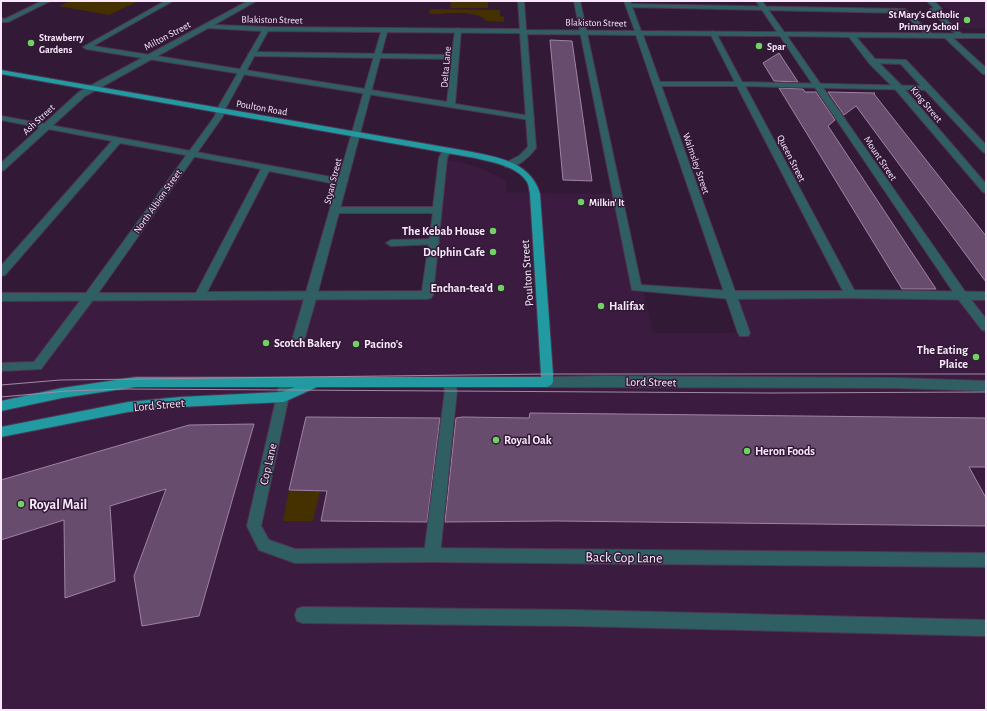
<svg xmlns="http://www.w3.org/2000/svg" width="987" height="711" font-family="'Alegreya Sans',sans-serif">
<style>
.built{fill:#3b1c40}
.green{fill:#453000}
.building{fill:#684c6d;stroke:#a082a5}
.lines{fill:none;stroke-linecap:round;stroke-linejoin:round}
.service-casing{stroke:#4e3652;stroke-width:2}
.pedestrian-casing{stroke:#4e3652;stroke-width:2}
.minor-casing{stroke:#4e3652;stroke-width:2}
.tertiary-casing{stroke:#4e3652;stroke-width:2}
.primary-casing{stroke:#4e3652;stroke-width:2}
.service{fill:#2f5f63;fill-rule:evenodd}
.pedestrian{fill:#2f5f63;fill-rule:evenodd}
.minor{fill:#2f5f63;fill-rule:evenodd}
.tertiary{fill:#2f5f63;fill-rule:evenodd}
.primary{fill:#219aa1;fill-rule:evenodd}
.tram{stroke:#a08ba3;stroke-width:1}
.poi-dot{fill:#6ed361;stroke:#321936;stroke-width:1.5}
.labels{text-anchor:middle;stroke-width:3;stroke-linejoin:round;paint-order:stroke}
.far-poi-label{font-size:10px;font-weight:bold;fill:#f9e8fc;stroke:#321936;text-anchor:start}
.far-street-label{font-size:10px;fill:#f9e8fc;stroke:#321936}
.poi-label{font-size:12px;font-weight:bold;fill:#f9e8fc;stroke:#321936;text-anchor:start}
.street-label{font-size:12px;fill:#f9e8fc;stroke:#321936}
.near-poi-label{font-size:14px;font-weight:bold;fill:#f9e8fc;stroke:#321936;text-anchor:start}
.near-street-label{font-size:14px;fill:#f9e8fc;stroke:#321936}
</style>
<rect width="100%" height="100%" fill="#321936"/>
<g class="built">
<polygon points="938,1 986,1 986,28 957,28 940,13 952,13"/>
<polygon points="443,158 478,167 506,180 506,193 621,194 653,333 744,333 731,295 986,297 986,710 1,710 1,291 427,295"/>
</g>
<g class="green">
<polygon points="70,1 139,1 109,15 59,6"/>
<polygon points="451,1 488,1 488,8 450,8"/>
<path d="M 430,9 L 500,10 L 500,16 L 504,17 L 504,22 L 486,21 L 485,19 C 475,12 460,13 448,13 C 441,13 436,16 429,13 Z"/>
<polygon points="289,490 320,491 313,521 283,521"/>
</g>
<g class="building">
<polygon points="550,40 572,41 592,181 563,180"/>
<polygon points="779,53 798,82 774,81 763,63"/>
<polygon points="779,88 803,89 805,92 816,92 835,120 828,126 936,289 902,289"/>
<polygon points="828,92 875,93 874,94 986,236 986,282 856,106 844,115"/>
<polygon points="530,413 986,418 986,467 969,467 986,498 986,526 556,521 445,522 456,418 462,417 529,418"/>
<polygon points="306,417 440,418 427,522 321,521 327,491 289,490"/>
<polygon points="254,424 199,616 142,626 134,576 166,489 110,506 115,581 65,598 64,520 1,540 1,480 189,425"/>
</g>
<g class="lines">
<defs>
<g id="service">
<polygon points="42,1 50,1 8,22 1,22 1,18 5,19"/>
<polygon points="165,1 173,1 93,46 447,102 452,59 252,56 248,54 252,52 452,55 455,30 458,28 461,30 455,104 530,116 534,118 530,120 86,49 83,47"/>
<polygon points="574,1 580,1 641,285 731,291 843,291 737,86 658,86 654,84 658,82 735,82 710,33 713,31 716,33 742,82 921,86 901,64 872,63 868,61 872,59 906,60 986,145 986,153 983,152 925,90 745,86 854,290 986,292 986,300 850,298 731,299 632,290"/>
<polygon points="927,1 934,1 942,9 942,11 938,12 963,35 963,37 959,37 930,11 930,9 934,8"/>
<polygon points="629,4 905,9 934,36 929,37 903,13 627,7 626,6"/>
<polygon points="1,116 331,177 346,178 348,180 346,182 331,183 269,171 207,292 422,291 433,213 336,213 331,210 336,207 433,207 439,158 444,148 450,148 451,150 447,158 433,295 431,298 427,299 1,301 1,293 196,293 261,169 120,143 5,275 1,276 1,266 112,141 1,120"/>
<polygon points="447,377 451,379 457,390 440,555 437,560 432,562 427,560 424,555 445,390 441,382 443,379"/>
<polygon points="303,607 576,610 986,620 986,636 576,626 303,623 297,621 295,615 297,609"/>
</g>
<polygon id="pedestrian" points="90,292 94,293 96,296 41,369 1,371 1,363 34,362 86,293"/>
<g id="minor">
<path d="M 248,1 L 256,1 L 214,25 L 266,27 L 520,29 L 518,1 L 524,1 L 526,30 L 635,31 L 624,1 L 630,1 L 641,31 L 777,32 L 756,1 L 762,1 L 784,32 L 986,34 L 986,38 L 953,38 L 986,68 L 986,74 L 983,74 L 945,38 L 856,37 L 875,59 L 901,85 L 986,184 L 986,193 L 983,192 L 895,89 L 869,63 L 849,37 L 787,36 L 966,293 L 986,319 L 986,331 L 982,330 L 958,299 L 780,36 L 643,35 L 750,333 L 748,336 L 740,336 L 738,333 L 636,35 L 527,34 L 536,148 C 530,156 517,169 505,167 L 504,165 L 505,163 L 519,156 L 528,147 L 520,33 L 387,32 L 316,299 L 305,337 L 303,340 L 295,340 L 293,337 L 381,32 L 268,31 L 224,111 L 223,116 L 94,299 L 86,299 L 84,296 L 86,293 L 215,116 L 216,111 L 262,31 L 208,28 L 85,96 L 4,170 L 1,171 L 1,163 L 79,92 Z"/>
<polygon points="434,239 438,240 439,242 438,244 391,246 386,243 391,240"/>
<polygon points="286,377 290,379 292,382 261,526 269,540 295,549 432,548 986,553 986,567 432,562 295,563 259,550 247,526 280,382 282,379"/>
</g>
<polygon id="tertiary" points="604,376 897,378 986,381 986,391 897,388 547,387 543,385 541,382 543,379 547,377"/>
<path id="primary" d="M 1,70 L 467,151 C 496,157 531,161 540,194 L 553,374 L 553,382 L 551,385 L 547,387 L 317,387 L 284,402 L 180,407 L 128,412 L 1,437 L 1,427 L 128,402 L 180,397 L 282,392 L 294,387 L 136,387 L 62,398 L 1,411 L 1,401 L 62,388 L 136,377 L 541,377 L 541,374 L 530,194 C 529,190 529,185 527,182 C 517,166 492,162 475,158 L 1,74 Z"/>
</defs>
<use href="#service" class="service-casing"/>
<use href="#pedestrian" class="pedestrian-casing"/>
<use href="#minor" class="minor-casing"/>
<use href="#tertiary" class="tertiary-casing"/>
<use href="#primary" class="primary-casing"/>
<use href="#service" class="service"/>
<use href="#pedestrian" class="pedestrian"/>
<use href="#minor" class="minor"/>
<use href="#tertiary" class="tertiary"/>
<use href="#primary" class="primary"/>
<g class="tram">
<polyline points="1,385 60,380 547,374 986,374"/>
<polyline points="1,397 67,391 125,389 770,393 986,392"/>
</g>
</g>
<g class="poi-dot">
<circle cx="967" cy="20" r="4"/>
<circle cx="31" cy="43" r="4"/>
<circle cx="759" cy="46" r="4"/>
<circle cx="581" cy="202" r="4"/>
<circle cx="493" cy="231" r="4"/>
<circle cx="493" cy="252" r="4"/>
<circle cx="501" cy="288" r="4"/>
<circle cx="601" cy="306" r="4"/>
<circle cx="266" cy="343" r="4"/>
<circle cx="356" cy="344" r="4"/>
<circle cx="976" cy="357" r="4"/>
<circle cx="496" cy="440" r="4"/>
<circle cx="747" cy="451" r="4"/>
<circle cx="21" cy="504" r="4"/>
</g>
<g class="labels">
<g class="far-poi-label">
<text x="959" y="18" text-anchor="end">St Mary's Catholic<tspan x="959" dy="12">Primary School</tspan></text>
<text x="39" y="41">Strawberry<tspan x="39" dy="12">Gardens</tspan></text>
<text x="767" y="50">Spar</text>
<text x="589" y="206">Milkin' It</text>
</g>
<g class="far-street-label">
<text transform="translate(272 19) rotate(1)" y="4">Blakiston Street</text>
<text transform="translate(596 22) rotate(1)" y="4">Blakiston Street</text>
<text transform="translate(167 35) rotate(-28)" y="4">Milton Street</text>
<text transform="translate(445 67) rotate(-85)" y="4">Delta Lane</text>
<text transform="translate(927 104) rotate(50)" y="4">King Street</text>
<text transform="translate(262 107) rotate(10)" y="4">Poulton Road</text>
<text transform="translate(38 119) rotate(-43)" y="4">Ash Street</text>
<text transform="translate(792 158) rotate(63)" y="4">Queen Street</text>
<text transform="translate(881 158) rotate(56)" y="4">Mount Street</text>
<text transform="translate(697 163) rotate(71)" y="4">Walmsley Street</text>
<text transform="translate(332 181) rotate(-76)" y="4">Styan Street</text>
<text transform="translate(157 201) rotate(-55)" y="4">North Albion Street</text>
</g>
<g class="poi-label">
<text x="485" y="235" text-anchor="end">The Kebab House</text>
<text x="485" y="256" text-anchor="end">Dolphin Cafe</text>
<text x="493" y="292" text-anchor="end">Enchan-tea'd</text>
<text x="609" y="310">Halifax</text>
<text x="274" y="347">Scotch Bakery</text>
<text x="364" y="348">Pacino's</text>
<text x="968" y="354" text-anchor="end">The Eating<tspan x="968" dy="14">Plaice</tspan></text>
<text x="504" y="444">Royal Oak</text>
<text x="755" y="455">Heron Foods</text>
</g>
<g class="street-label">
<text transform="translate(527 273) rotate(-94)" y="4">Poulton Street</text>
<text transform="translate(651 382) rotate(1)" y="4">Lord Street</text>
<text transform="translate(159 405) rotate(-5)" y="4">Lord Street</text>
<text transform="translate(268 464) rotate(-77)" y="4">Cop Lane</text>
</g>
<g class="near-poi-label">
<text x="29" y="509">Royal Mail</text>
</g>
<g class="near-street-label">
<text transform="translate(624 557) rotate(1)" y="5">Back Cop Lane</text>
</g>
</g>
<rect width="987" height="711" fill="none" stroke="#f9e8fc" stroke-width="4"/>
</svg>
